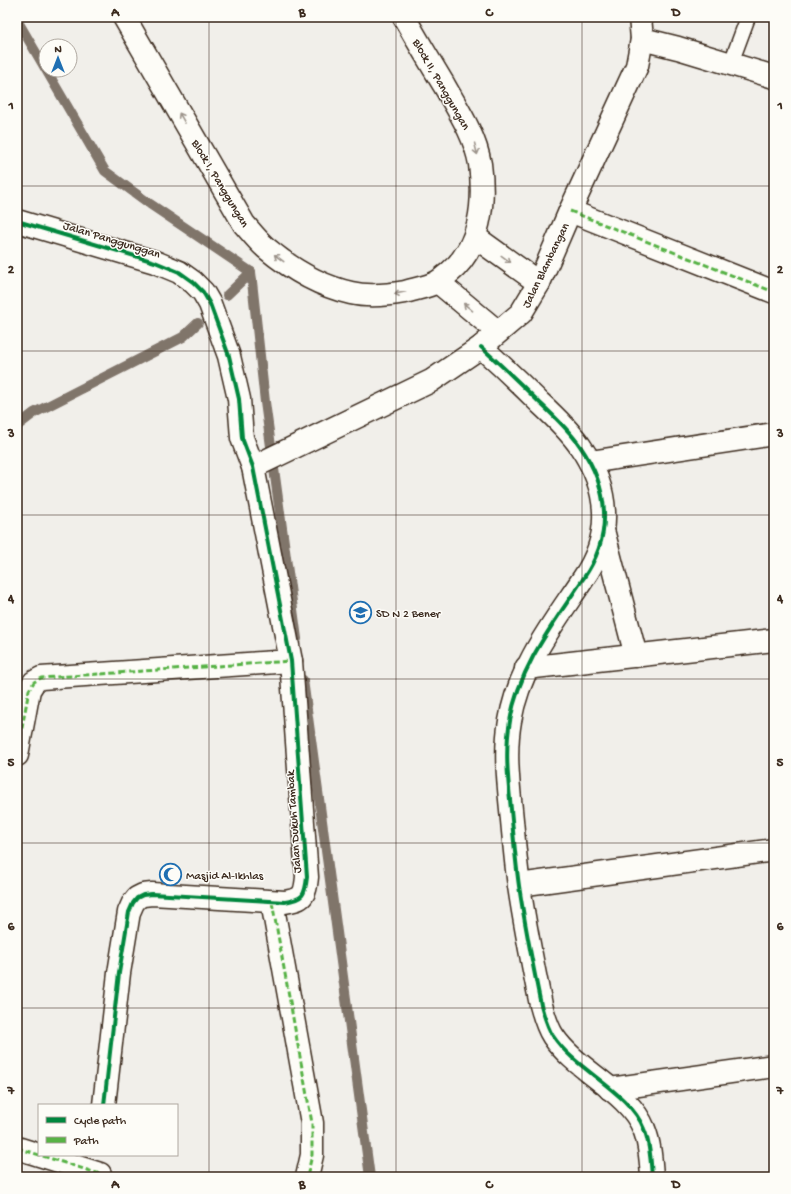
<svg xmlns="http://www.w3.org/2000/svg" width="791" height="1194" font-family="'Gochi Hand',sans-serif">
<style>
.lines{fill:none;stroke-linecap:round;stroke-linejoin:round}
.stream{stroke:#80746b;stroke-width:10}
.lane-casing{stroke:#3b2a1e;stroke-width:17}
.street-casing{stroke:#3b2a1e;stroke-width:25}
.lane{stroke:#fdfcf7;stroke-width:14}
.street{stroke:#fdfcf7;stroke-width:22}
.quiet{stroke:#57b245;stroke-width:3;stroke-dasharray:6 3;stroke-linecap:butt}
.cycleway-casing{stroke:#fdfcf7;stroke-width:6}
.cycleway{stroke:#00873e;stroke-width:4}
.oneway{stroke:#9c938a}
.grid{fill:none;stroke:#3b2a1e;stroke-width:1;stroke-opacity:0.55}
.labels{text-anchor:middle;stroke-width:3;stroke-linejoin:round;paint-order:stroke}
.street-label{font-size:12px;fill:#3b2a1e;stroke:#fdfcf7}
.poi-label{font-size:12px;fill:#3b2a1e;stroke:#fdfcf7;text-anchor:start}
.neatline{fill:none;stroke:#3b2a1e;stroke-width:1.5}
.grid-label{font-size:13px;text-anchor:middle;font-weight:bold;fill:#3b2a1e}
</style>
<rect width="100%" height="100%" fill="#f1efea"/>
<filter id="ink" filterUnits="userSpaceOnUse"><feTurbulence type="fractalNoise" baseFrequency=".025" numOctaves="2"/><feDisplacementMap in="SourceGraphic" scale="8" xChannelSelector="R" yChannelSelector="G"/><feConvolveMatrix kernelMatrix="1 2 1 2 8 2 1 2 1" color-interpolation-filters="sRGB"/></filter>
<g filter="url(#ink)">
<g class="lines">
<g class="stream">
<polyline points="17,20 105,171 150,204 251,272"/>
<polyline points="251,272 265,402 297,639"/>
<polyline points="227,295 251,272"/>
<polyline points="17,426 34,413 183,337 198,323"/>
<polyline points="303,680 370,1177"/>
</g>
<defs>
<polyline id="lane" points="731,63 748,17"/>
<g id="street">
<path d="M 124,17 L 244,224 C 251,232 258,241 266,248 C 291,269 320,286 351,293 C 368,297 388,295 405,292 C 415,289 428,287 437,282 C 441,280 445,276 449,273 C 481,247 485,202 480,164 C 475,135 458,110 444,85 C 430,62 417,40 404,17"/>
<polyline points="642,39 678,48 774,77"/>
<polyline points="570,211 774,292"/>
<path d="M 17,221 L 155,262 L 179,272 L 193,282 L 203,292 L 210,304 L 229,356 L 239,399 L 242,438 L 253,467 L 291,661 L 307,877 C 305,896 303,899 285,902 L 152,894 L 143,895 L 137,898 L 133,903 L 129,912 L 119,973 L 104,1105"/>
<polyline points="475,237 539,283"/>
<polyline points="438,282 498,332"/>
<path d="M 481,347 C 501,365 521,384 540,403 C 554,416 569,430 580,446 C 609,488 614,535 583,579 C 553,624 519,667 510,721 C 504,754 509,787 512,820 C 514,842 516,864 519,886 C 525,926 533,966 541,1005 C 544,1016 547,1027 553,1036 C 576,1071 629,1091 644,1129 C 650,1143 651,1162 652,1177"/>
<polyline points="590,462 774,434"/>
<polyline points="253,467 431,381 481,347 521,313 539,283 570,211 637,66 642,39 640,17"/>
<polyline points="604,534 636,656"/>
<polyline points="526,668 774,640"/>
<polyline points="17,755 29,690 34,682 41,678 291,661"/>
<polyline points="519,885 774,850"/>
<polyline points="272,902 312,1123 312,1155 307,1177"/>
<polyline points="610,1089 774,1066"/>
<polyline points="17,1148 100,1174"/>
</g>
</defs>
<use href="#lane" class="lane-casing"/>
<use href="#street" class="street-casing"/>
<use href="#lane" class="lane"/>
<use href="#street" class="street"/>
<g class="quiet">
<polyline points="570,211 774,292"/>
<polyline points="17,755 29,690 34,682 41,678 291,661"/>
<polyline points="272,902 312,1123 312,1155 307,1177"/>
<polyline points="17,1148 100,1174"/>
</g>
<defs>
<g id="cycleway">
<path d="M 17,221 L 155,262 L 179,272 L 193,282 L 203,292 L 210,304 L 229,356 L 239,399 L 242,438 L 253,467 L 291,661 L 307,877 C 305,896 303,899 285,902 L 152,894 L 143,895 L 137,898 L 133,903 L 129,912 L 119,973 L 104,1105"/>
<path d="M 481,347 C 501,365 521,384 540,403 C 554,416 569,430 580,446 C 609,488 614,535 583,579 C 553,624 519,667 510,721 C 504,754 509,787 512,820 C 514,842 516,864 519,886 C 525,926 533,966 541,1005 C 544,1016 547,1027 553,1036 C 576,1071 629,1091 644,1129 C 650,1143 651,1162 652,1177"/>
</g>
</defs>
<use href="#cycleway" class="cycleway-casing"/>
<use href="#cycleway" class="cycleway"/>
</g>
<defs><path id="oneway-shaft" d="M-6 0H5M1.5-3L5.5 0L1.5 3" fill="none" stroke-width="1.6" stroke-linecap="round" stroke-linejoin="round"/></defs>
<g class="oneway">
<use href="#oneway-shaft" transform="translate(182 118) rotate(-120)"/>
<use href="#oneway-shaft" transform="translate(476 149) rotate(76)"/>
<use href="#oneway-shaft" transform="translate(279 258) rotate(-143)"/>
<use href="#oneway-shaft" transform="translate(506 259) rotate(36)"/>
<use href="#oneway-shaft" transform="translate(400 293) rotate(168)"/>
<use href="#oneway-shaft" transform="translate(468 307) rotate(-140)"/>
</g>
</g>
<path class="grid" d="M 209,17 L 209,1177M 396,17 L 396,1177M 582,17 L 582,1177M 17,186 L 774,186M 17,351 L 774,351M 17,515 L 774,515M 17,679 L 774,679M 17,843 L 774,843M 17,1008 L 774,1008"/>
<defs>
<symbol id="school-ring" viewBox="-11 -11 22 22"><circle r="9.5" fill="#fdfcf7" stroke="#1f6fb2" stroke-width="1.5"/><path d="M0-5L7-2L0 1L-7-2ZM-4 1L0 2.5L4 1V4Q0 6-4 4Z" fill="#1f6fb2"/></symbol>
<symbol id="mosque-ring" viewBox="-11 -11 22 22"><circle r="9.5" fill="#fdfcf7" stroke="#1f6fb2" stroke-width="1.5"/><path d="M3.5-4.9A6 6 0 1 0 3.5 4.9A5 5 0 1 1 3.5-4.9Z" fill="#1f6fb2"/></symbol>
</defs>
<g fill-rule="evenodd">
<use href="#school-ring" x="348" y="600" width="25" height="25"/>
<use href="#mosque-ring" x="158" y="862" width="25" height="25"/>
</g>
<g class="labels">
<g class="street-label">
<text transform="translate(442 84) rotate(60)" y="4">Block II, Panggungan</text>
<text transform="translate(221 183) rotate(59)" y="4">Block I, Panggungan</text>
<text transform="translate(112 239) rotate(17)" y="4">Jalan Panggunggan</text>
<text transform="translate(545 265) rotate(-64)" y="4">Jalan Blambangan</text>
<text transform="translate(293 822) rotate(-94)" y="4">Jalan Dukuh Tambak</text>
</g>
<g class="poi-label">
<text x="376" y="617">SD N 2 Bener</text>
<text x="186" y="879">Masjid Al-Ikhlas</text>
</g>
</g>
<rect width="791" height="1194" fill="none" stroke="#fdfcf7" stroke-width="44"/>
<rect x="38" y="1104" width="140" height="52" fill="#fdfcf7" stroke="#afa8a0"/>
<rect x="46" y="1117" width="20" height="6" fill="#00873e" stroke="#afa8a0"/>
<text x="74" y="1124" font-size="12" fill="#3b2a1e">Cycle path</text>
<rect x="46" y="1137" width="20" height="6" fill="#57b245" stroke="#afa8a0"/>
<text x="74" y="1144" font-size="12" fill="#3b2a1e">Path</text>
<g transform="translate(58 58)"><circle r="19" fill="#fdfcf7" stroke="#afa8a0"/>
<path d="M0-3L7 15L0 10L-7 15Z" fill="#1f6fb2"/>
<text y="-6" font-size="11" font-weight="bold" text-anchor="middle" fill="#3b2a1e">N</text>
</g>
<rect x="22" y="22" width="747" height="1150" class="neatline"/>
<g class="grid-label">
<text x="115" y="16">A</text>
<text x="302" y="16">B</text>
<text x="489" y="16">C</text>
<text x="676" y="16">D</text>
<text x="11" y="109">1</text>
<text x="780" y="109">1</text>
<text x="11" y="273">2</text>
<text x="780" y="273">2</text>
<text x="11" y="437">3</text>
<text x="780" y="437">3</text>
<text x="11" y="602">4</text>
<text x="780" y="602">4</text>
<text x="11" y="766">5</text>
<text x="780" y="766">5</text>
<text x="11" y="930">6</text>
<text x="780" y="930">6</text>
<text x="11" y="1094">7</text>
<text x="780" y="1094">7</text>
<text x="115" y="1188">A</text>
<text x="302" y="1188">B</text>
<text x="489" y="1188">C</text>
<text x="676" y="1188">D</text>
</g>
</svg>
